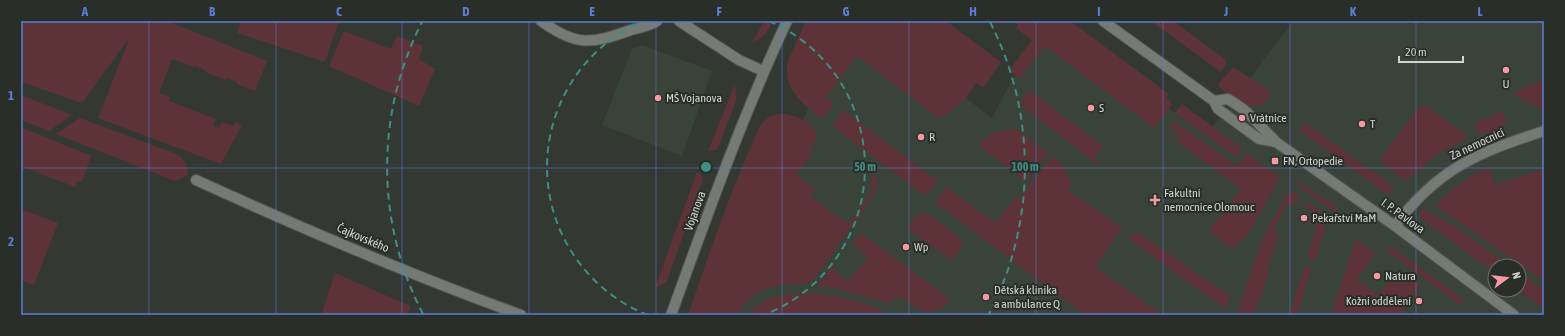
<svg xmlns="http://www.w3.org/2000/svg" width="1565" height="336" font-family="'Asap Condensed',sans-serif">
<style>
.built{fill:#394339;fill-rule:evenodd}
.green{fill:#5e3338}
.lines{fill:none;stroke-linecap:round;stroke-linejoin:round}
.minor-casing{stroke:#525552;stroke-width:12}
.minor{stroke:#757a75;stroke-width:10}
.grid{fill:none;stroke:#5c7dd6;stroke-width:1;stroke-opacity:0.55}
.ring{fill:none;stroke:#408e87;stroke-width:2;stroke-dasharray:7 5}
.poi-dot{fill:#f49aa3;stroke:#292e29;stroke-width:1.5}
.labels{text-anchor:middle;stroke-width:4;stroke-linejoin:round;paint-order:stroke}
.poi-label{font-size:12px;fill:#d1d4d1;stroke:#292e29;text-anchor:start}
.street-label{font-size:12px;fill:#d1d4d1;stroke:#292e29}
.centre{fill:#408e87;stroke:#292e29;stroke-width:2}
.ring-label{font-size:12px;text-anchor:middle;font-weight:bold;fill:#408e87;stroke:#292e29;stroke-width:4;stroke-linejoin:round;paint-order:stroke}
.neatline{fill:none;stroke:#5c7dd6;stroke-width:1.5}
.grid-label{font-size:13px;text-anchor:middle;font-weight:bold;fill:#5c7dd6}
</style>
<rect width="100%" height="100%" fill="#333833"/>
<g class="built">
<path d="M 842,21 L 864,21 L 992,118 L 1043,21 L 1046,21 L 1204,134 L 1219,119 L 1293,21 L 1544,21 L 1544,315 L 719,315 L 724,297 L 805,115 ZM 1495,266 L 1519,266 L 1519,290 L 1495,290 Z"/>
<polygon points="642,45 712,71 682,156 602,125 632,49"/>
</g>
<g class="green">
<polygon points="21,21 167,21 267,61 255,91 237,84 237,82 227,78 226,80 205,72 205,70 195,66 194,67 172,59 159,93 170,97 169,101 216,119 213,125 219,128 222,122 233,126 235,122 242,125 221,164 98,118 130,37 82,103 21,82"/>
<polygon points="241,21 339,21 325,62 237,33"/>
<path d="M 764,21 L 773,21 C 768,31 763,39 752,43 Z"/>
<path d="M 806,21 L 946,21 L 1001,62 L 983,88 L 976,83 L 964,101 L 940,119 L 857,56 L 826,97 L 834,103 L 823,119 C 802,103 782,90 788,60 Z"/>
<polygon points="1013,21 1070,21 1169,94 1166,98 1171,101 1170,103 1172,105 1154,128 1045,46 1019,79 1010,71 1010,69 1032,40 1016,28 1018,25"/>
<polygon points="1151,21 1173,21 1226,60 1226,65 1221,72"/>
<polygon points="344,31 391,49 397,36 423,46 419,59 435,69 419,106 329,66"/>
<path d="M 1233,67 L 1272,92 C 1270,96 1267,100 1264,103 C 1251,114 1230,95 1219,87 L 1219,83 Z"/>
<polygon points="1544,79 1544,110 1512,94"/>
<polygon points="735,84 736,93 736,101 717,150 708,151"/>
<polygon points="1029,90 1103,146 1094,158 1100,163 1099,166 1019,104"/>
<polygon points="21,95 72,115 49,131 21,120"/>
<polygon points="1182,104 1243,149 1236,157 1175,113"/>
<polygon points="1424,106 1427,106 1459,130 1462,129 1467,139 1436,155 1406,181 1379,161 1417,109 1420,107"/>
<polygon points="843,110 938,181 927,194 922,194 832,126"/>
<path d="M 1502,111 L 1507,123 C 1503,129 1485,137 1478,133 L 1474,124 Z"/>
<path d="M 781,114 C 794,114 816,122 816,137 C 815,145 810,146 811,156 L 797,175 L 815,189 L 811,197 L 849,224 L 873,190 L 870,177 L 874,172 L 877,182 L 876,192 L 811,283 C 781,284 751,285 738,315 L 688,315 C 710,251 732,187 760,126 C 765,118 772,115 781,114 Z"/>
<polygon points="80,118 179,155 187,165 188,175 175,181 56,134"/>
<polygon points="1174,121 1235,165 1239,164 1247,154 1279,176 1279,179 1251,229 1246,237 1232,249 1209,231 1241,189 1176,141 1180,136 1170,128"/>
<polygon points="1305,123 1394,187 1388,195 1299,130"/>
<polygon points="21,127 91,156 82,182 77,181 75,187 21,166"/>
<polygon points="1012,128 1016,129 1048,153 1026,182 979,146 981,144 979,142 998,131 1008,131"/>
<path d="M 1052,156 C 1063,165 1067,172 1072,184 L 1068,190 L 1122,228 L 1095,267 L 1163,315 L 1085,315 L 937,204 L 937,200 L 946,187 L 996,223 L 1016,196 L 1020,198 Z"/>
<path d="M 1489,167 L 1495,185 L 1544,169 L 1544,281 L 1437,207 L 1436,205 C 1453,187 1467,178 1489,167 Z"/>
<polygon points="697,172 701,174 703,179 667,281 664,284 655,288"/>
<polygon points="1301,183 1334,205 1337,209 1336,213 1296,184"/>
<polygon points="1290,190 1300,197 1291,207 1287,204 1286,205 1273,231 1279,234 1267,271 1269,272 1260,300 1258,300 1253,315 1245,315 1237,313 1264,235"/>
<path d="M 1307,202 C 1318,210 1326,214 1325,228 L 1315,261 L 1307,258 L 1317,227 L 1309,221 L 1315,213 L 1305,206 Z"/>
<polygon points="21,209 58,223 34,285 21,280"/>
<polygon points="1423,209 1454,226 1510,266 1495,266 1495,273 1421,219 1419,213"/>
<polygon points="922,213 929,214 961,239 962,247 952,261 907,228 917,215"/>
<path d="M 861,233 L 950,299 L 941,310 L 938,308 L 934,312 C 921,313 911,304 901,297 L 895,298 L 889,303 L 830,287 L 816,286 L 808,293 C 833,295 867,300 887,315 L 749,315 C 757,302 774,296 789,294 C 795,294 803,295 808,293 C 817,289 825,275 831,267 L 847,282 L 868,258 L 853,243 Z"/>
<polygon points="1136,233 1139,233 1230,296 1225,309 1129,239 1133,234"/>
<polygon points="1357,239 1375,253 1375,254 1357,279 1379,295 1397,271 1421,286 1400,315 1331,315 1354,244"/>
<polygon points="1390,246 1464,300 1460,305 1387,251"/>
<polygon points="1305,265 1312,267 1297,315 1289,315"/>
<polygon points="1519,272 1544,290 1544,309 1518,290"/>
<polygon points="335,273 410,306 407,315 321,315"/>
</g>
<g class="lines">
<defs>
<g id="minor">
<path d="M 541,21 C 577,47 591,44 631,30 C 639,28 651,26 657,21"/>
<polyline points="679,21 739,60 763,71"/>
<polyline points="1103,21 1214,101 1218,109 1259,139 1276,142"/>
<polyline points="1214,101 1228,99 1243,109 1252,117 1276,142 1395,226 1514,315"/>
<path d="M 196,180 C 303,229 411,275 521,315"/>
<path d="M 1395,226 C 1437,169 1479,152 1544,131"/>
<path d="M 671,315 C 707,216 742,117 787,21"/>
</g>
</defs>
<use href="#minor" class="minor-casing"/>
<use href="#minor" class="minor"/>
</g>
<path class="grid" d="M 149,21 L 149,315M 276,21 L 276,315M 402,21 L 402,315M 529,21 L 529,315M 656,21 L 656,315M 782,21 L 782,315M 909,21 L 909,315M 1036,21 L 1036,315M 1163,21 L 1163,315M 1290,21 L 1290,315M 1416,21 L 1416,315M 21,168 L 1544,168"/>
<g class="ring">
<path d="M648 315A159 159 0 0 1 643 21M769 21A159 159 0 0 1 764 315"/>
<path d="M423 314A319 319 0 0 1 422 22M990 22A319 319 0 0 1 989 314"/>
</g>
<g class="poi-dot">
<circle cx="1506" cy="70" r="4"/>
<circle cx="658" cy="98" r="4"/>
<circle cx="1091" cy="108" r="4"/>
<circle cx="1242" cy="118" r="4"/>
<circle cx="1362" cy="124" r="4"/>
<circle cx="921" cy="137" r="4"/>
<rect x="1271" y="157" width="8" height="8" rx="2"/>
<path d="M1153 194h4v4h4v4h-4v4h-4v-4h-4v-4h4z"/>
<circle cx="1304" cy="218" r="4"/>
<circle cx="906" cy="247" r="4"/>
<circle cx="1377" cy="276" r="4"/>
<circle cx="986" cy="297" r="4"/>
<circle cx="1419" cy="301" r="4"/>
</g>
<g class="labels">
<g class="poi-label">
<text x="1506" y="88" text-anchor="middle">U</text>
<text x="666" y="102">MŠ Vojanova</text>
<text x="1099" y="112">S</text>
<text x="1250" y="122">Vrátnice</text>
<text x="1370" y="128">T</text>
<text x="929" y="141">R</text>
<text x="1283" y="165">FN, Ortopedie</text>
<text x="1164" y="197">Fakultní<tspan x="1164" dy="14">nemocnice Olomouc</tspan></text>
<text x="1312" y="222">Pekařství MaM</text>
<text x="914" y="251">Wp</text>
<text x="1385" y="280">Natura</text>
<text x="994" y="294">Dětská klinika<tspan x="994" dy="14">a ambulance Q</tspan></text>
<text x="1411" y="305" text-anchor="end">Kožní oddělení</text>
</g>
<g class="street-label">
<text transform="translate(1477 144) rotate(-25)" y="4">Za nemocnicí</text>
<text transform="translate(695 211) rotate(-70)" y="4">Vojanova</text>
<text transform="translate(1403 216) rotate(36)" y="4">I. P. Pavlova</text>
<text transform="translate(363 238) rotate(23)" y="4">Čajkovského</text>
</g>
</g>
<circle cx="706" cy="167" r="6" class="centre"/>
<g class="ring-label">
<text x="865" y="171">50 m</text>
<text x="1025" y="171">100 m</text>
</g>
<rect width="1565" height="336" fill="none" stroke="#292e29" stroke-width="44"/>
<g transform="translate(1507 278) rotate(75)"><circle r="19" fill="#292e29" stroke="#6c706c"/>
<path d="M0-3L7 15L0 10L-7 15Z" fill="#f49aa3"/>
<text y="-6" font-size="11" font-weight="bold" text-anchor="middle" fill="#d1d4d1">N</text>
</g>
<path d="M1399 56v6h64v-6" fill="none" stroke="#d1d4d1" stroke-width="2"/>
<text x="1405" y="56" font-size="12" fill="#d1d4d1" stroke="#292e29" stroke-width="3" paint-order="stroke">20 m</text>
<rect x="22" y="22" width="1521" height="292" class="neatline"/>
<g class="grid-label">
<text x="85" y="16">A</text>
<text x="212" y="16">B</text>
<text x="339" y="16">C</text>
<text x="466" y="16">D</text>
<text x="592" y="16">E</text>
<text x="719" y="16">F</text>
<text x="846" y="16">G</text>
<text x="973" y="16">H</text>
<text x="1099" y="16">I</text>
<text x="1226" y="16">J</text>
<text x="1353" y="16">K</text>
<text x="1480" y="16">L</text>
<text x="11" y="100">1</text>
<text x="11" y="246">2</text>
</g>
</svg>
